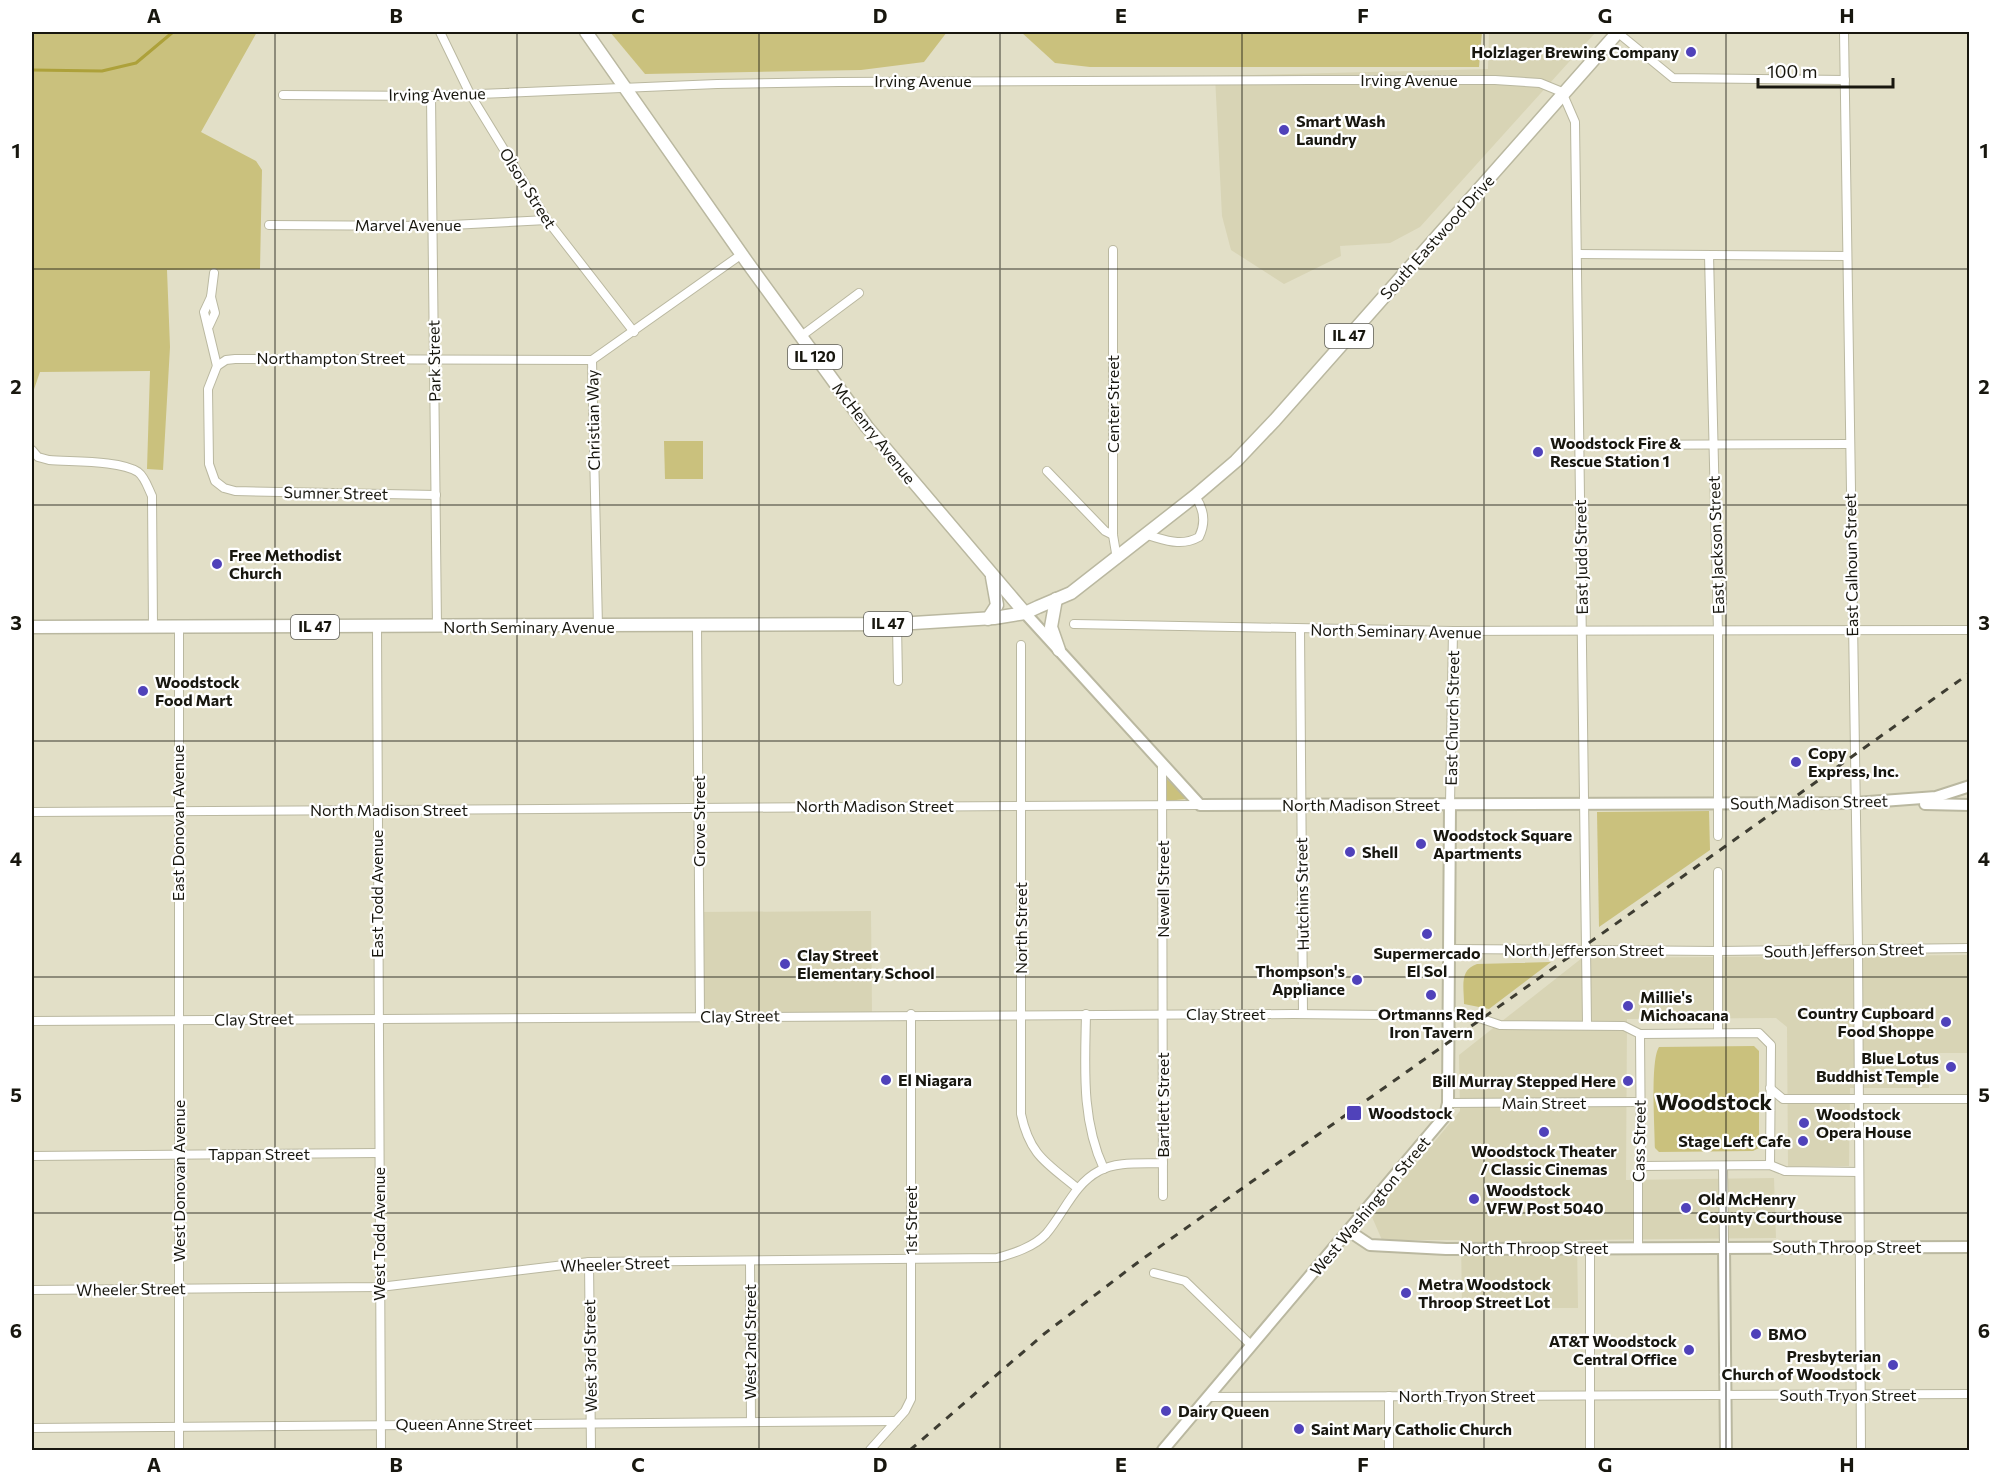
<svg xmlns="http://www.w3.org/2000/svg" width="2001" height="1482" font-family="Commissioner,sans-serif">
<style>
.built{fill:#d8d4b5}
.green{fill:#cac17d}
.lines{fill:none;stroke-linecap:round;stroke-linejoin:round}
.stream{stroke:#ada13a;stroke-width:3}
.street-casing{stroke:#bab8a0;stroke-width:10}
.secondary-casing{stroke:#bab8a0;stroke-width:14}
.primary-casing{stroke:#bab8a0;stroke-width:15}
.street{stroke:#fff;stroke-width:8}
.secondary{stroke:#fff;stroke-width:10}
.primary{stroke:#fff;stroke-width:12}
.rail{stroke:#3e3d32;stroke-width:3;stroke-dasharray:8 8;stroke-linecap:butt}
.grid{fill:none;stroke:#18170f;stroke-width:1.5;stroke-opacity:0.55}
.poi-dot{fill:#5042ba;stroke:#fff;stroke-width:2}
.labels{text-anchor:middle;stroke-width:4.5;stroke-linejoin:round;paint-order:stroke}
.shield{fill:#fff;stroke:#5d5d57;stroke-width:1.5}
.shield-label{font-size:15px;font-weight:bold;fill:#18170f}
.poi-label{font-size:16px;font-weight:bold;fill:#18170f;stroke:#fff;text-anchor:start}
.street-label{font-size:16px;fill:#18170f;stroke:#fff}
.district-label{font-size:22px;font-weight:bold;fill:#18170f;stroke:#fff}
.neatline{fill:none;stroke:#18170f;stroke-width:2}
.grid-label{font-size:20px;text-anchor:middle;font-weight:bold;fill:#18170f}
</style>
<rect width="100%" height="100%" fill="#e2dfc7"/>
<g class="built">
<polygon points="1489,32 1596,32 1420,227 1390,243 1340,246 1341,256 1284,284 1231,250 1222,216 1215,76 1488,69"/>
<polygon points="871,911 872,1014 700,1016 699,912"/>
<polygon points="1969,955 1969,1053 1929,1053 1929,1088 1850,1088 1849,1166 1788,1166 1787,1027 1776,1018 1627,1019 1626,1180 1774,1178 1776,1238 1577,1240 1578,1308 1462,1308 1461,1240 1382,1240 1372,1217 1460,1111 1459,1055 1582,958"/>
</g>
<g class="green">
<polygon points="32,32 78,32 79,34 96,32 257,32 201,132 256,161 262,170 260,269 167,270 170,347 163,470 147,469 150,371 40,372 32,395"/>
<polygon points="610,32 947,32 924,62 861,70 645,74"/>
<polygon points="1021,32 1482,32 1479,67 1090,67 1055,63"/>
<polygon points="664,441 703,441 703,479 665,479"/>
<polygon points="1165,777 1187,799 1165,801"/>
<polygon points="1709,811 1710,850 1599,927 1597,812"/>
<path d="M 1551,962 L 1489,1009 L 1464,1004 C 1464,987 1459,970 1477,964 Z"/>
<path d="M 1754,1046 L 1759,1051 L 1759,1148 L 1753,1151 L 1659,1152 L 1655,1148 C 1655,1128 1650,1061 1659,1047 Z"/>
</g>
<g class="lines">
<polyline class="stream" points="32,70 102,71 136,63 173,32"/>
<defs>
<g id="street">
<polyline points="440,32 470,94 547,220 634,332"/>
<polyline points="1617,32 1673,78 1845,80"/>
<polyline points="1844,32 1858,949 1861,1450"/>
<polyline points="283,95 431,96 717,84 839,82 1309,80 1495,80 1540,83 1562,92 1575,122 1587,1024"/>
<polyline points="431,96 437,627"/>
<polyline points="269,225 432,226 547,220"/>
<polyline points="1113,250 1113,535 1117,559"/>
<polyline points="1577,254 1847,256"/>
<polyline points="1709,255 1718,631 1718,836"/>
<polyline points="214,273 211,297 204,312 217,366 208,389 209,464 215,481 224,488 235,491 436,495"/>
<polyline points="209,326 215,313 211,297"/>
<polyline points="800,337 859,293"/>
<polyline points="217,366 226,360 235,359 592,360"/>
<polyline points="1578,445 1849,444"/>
<path d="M 32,450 L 38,457 L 49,460 C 71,462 120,460 138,472 C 145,477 148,488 152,496 L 153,627"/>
<polyline points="1047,471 1105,531 1113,535"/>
<path d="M 1147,535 C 1166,540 1181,547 1199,537 C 1206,523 1204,509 1195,496"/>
<polyline points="897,624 898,681"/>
<polyline points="1074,624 1453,631 1970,630"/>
<polyline points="697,626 700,1016"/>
<polyline points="179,627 179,1450"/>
<polyline points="377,627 381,1450"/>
<polyline points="598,627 592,360 742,254"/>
<polyline points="1300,629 1303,1014"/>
<path d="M 1021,645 L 1021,1114 C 1030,1156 1047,1163 1077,1188"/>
<polyline points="1162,764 1163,1196"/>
<polyline points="1450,805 1453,631"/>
<polyline points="32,812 1200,805"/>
<polyline points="1449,949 1718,951 1970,948"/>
<path d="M 1086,1014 C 1085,1067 1081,1120 1104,1169"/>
<polyline points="32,1021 1293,1014 1473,1016 1500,1025 1624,1026 1640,1034"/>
<polyline points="1718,1033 1718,872"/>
<polyline points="1640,1034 1759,1033 1771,1045 1770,1165"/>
<polyline points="1770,1088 1783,1099 1970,1099"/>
<polyline points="1448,1103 1640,1102"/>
<polyline points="32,1156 379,1153"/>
<polyline points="1641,1166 1770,1165 1785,1171 1859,1172"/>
<polyline points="1723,1166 1724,1247"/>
<polyline points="1590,1247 1590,1450"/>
<polyline points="1638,1248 1638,1174 1641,1166 1640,1034"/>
<polyline points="750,1261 751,1422"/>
<polyline points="589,1262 591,1450"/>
<polyline points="1154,1273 1185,1281 1251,1345"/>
<path d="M 32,1290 L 380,1287 L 589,1262 L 997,1258 C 1014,1253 1034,1247 1046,1234 C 1064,1213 1074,1184 1099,1171 C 1117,1161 1143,1164 1163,1163"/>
<polyline points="1389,1396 1389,1450"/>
<polyline points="1208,1397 1970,1394"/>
<polyline points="32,1428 896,1421"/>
<polyline points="870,1450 905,1411 911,1399 911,1014"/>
</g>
<g id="secondary">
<polyline points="1025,613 1200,805 1855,803 1936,797 1970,786"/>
<polyline points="1925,804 1970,805"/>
<polyline points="1349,1231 1370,1245 1446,1249 1970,1247"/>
<polyline points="1724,1247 1726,1450"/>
<polyline points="1163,1450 1445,1116 1448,1103 1450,805"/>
</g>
<g id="primary">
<polyline points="586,32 747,262 867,427 1025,613"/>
<polyline points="1056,599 1051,627 1059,650"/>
<polyline points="988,619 997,605 992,577"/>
<polyline points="32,627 897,624 994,618 1025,613 1038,607 1071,593 1195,496 1236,461 1275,420 1618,32"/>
</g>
</defs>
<use href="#street" class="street-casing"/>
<use href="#secondary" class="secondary-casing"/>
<use href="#primary" class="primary-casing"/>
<use href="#street" class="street"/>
<use href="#secondary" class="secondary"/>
<use href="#primary" class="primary"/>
<polyline class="rail" points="910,1450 1044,1334 1141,1260 1970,673"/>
</g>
<path class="grid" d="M 275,32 L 275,1450M 517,32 L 517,1450M 759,32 L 759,1450M 1000,32 L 1000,1450M 1242,32 L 1242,1450M 1484,32 L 1484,1450M 1726,32 L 1726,1450M 32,269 L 1970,269M 32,505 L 1970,505M 32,741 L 1970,741M 32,977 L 1970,977M 32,1213 L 1970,1213"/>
<g class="poi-dot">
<circle cx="1691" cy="52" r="6"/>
<circle cx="1284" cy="130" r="6"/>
<circle cx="1538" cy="452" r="6"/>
<circle cx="217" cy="564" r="6"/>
<circle cx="143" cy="691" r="6"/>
<circle cx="1796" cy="762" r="6"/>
<circle cx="1421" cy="844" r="6"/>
<circle cx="1350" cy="852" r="6"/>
<circle cx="1427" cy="934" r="6"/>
<circle cx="785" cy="964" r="6"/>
<circle cx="1357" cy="980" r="6"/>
<circle cx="1431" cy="995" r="6"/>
<circle cx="1628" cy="1006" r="6"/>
<circle cx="1946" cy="1022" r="6"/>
<circle cx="1951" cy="1067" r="6"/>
<circle cx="886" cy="1080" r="6"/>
<circle cx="1628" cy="1081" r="6"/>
<rect x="1346" y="1105" width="16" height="16" rx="3"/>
<circle cx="1804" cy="1123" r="6"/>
<circle cx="1544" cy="1132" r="6"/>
<circle cx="1803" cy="1141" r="6"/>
<circle cx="1474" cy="1199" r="6"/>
<circle cx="1686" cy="1208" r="6"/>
<circle cx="1406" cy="1293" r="6"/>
<circle cx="1756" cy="1334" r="6"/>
<circle cx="1689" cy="1350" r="6"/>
<circle cx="1893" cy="1365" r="6"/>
<circle cx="1166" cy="1411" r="6"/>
<circle cx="1299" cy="1429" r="6"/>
</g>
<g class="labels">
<g class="shield">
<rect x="1325" y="324" width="48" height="24" rx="4.5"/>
<rect x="788" y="345" width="54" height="24" rx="4.5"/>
<rect x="864" y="612" width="48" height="24" rx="4.5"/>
<rect x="291" y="615" width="48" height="24" rx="4.5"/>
</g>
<g class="shield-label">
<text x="1349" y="341">IL 47</text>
<text x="815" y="362">IL 120</text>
<text x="888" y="629">IL 47</text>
<text x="315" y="632">IL 47</text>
</g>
<g class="poi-label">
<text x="1679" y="58" text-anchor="end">Holzlager Brewing Company</text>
<text x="1296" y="127">Smart Wash<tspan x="1296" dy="18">Laundry</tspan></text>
<text x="1550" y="449">Woodstock Fire &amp;<tspan x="1550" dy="18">Rescue Station 1</tspan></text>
<text x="229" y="561">Free Methodist<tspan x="229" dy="18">Church</tspan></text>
<text x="155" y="688">Woodstock<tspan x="155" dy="18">Food Mart</tspan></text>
<text x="1808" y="759">Copy<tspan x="1808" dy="18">Express, Inc.</tspan></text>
<text x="1433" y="841">Woodstock Square<tspan x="1433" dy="18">Apartments</tspan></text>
<text x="1362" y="858">Shell</text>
<text x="1427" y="959" text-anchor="middle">Supermercado<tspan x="1427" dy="18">El Sol</tspan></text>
<text x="797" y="961">Clay Street<tspan x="797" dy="18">Elementary School</tspan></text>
<text x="1345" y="977" text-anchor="end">Thompson's<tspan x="1345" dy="18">Appliance</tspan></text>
<text x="1640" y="1003">Millie's<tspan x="1640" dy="18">Michoacana</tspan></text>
<text x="1934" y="1019" text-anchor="end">Country Cupboard<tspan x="1934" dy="18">Food Shoppe</tspan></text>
<text x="1431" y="1020" text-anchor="middle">Ortmanns Red<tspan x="1431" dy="18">Iron Tavern</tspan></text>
<text x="1939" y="1064" text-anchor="end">Blue Lotus<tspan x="1939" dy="18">Buddhist Temple</tspan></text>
<text x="898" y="1086">El Niagara</text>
<text x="1616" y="1087" text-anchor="end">Bill Murray Stepped Here</text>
<text x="1368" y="1119">Woodstock</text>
<text x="1816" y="1120">Woodstock<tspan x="1816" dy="18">Opera House</tspan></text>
<text x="1791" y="1147" text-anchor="end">Stage Left Cafe</text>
<text x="1544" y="1157" text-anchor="middle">Woodstock Theater<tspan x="1544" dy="18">/ Classic Cinemas</tspan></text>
<text x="1486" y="1196">Woodstock<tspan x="1486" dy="18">VFW Post 5040</tspan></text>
<text x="1698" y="1205">Old McHenry<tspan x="1698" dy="18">County Courthouse</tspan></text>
<text x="1418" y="1290">Metra Woodstock<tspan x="1418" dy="18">Throop Street Lot</tspan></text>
<text x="1768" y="1340">BMO</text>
<text x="1677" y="1347" text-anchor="end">AT&amp;T Woodstock<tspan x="1677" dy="18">Central Office</tspan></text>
<text x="1881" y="1362" text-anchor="end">Presbyterian<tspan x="1881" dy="18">Church of Woodstock</tspan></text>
<text x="1178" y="1417">Dairy Queen</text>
<text x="1311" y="1435">Saint Mary Catholic Church</text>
</g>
<g class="street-label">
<text x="1409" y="86">Irving Avenue</text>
<text x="923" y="87">Irving Avenue</text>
<text transform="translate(437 94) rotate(-1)" y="6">Irving Avenue</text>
<text transform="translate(528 188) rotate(58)" y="6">Olson Street</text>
<text x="408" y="231">Marvel Avenue</text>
<text transform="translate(1437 237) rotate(-48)" y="6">South Eastwood Drive</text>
<text x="331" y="364">Northampton Street</text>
<text transform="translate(434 361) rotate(-91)" y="6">Park Street</text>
<text transform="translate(1113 404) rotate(-90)" y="6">Center Street</text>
<text transform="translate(593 420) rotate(-91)" y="6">Christian Way</text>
<text transform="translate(874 433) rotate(52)" y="6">McHenry Avenue</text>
<text transform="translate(336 493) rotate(1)" y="6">Sumner Street</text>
<text transform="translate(1716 545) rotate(-92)" y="6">East Jackson Street</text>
<text transform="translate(1581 557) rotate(-91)" y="6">East Judd Street</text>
<text transform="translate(1851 565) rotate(-91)" y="6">East Calhoun Street</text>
<text x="529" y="633">North Seminary Avenue</text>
<text transform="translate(1396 631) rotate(1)" y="6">North Seminary Avenue</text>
<text transform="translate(1452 718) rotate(-89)" y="6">East Church Street</text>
<text transform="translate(1809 802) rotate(-1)" y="6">South Madison Street</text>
<text x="1361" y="811">North Madison Street</text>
<text x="875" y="812">North Madison Street</text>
<text x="389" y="816">North Madison Street</text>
<text transform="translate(699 821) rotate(-90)" y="6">Grove Street</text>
<text transform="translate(178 823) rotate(-90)" y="6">East Donovan Avenue</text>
<text transform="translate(1163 889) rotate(-90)" y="6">Newell Street</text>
<text transform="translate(377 894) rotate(-90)" y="6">East Todd Avenue</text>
<text transform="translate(1302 894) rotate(-91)" y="6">Hutchins Street</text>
<text transform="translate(1021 928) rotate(-90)" y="6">North Street</text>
<text x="1584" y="956">North Jefferson Street</text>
<text transform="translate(1844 950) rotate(-1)" y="6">South Jefferson Street</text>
<text x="1226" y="1020">Clay Street</text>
<text transform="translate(740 1016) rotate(-1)" y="6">Clay Street</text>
<text transform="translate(254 1019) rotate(-1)" y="6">Clay Street</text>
<text x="1544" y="1109">Main Street</text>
<text transform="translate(1163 1105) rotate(-90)" y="6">Bartlett Street</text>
<text transform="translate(1639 1141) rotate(-89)" y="6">Cass Street</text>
<text x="259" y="1160">Tappan Street</text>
<text transform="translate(179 1181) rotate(-90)" y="6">West Donovan Avenue</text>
<text transform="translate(1370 1206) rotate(-50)" y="6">West Washington Street</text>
<text transform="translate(911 1220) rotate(-90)" y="6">1st Street</text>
<text transform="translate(379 1234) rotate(-90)" y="6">West Todd Avenue</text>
<text x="1847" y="1253">South Throop Street</text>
<text x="1534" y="1254">North Throop Street</text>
<text transform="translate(615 1264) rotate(-2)" y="6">Wheeler Street</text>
<text transform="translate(131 1289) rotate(-1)" y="6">Wheeler Street</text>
<text transform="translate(750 1342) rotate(-90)" y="6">West 2nd Street</text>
<text transform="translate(590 1356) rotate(-91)" y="6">West 3rd Street</text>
<text x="1848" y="1401">South Tryon Street</text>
<text x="1467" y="1402">North Tryon Street</text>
<text x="464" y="1430">Queen Anne Street</text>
</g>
<g class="district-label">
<text x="1714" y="1110">Woodstock</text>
</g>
</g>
<rect width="2001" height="1482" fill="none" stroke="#ffffff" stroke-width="66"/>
<path d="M1758 78v9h135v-9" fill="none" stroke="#18170f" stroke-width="3"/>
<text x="1767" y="78" font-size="18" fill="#18170f" stroke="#ffffff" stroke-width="4.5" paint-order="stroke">100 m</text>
<rect x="33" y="33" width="1935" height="1416" class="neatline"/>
<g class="grid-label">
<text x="154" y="23">A</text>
<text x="396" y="23">B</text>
<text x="638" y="23">C</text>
<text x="880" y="23">D</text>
<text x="1121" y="23">E</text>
<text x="1363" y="23">F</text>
<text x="1605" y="23">G</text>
<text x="1847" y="23">H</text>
<text x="16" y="158">1</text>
<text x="1984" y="158">1</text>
<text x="16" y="394">2</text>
<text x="1984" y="394">2</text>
<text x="16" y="630">3</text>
<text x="1984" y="630">3</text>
<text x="16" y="866">4</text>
<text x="1984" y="866">4</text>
<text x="16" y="1102">5</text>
<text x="1984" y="1102">5</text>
<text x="16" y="1338">6</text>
<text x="1984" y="1338">6</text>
<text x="154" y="1472">A</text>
<text x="396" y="1472">B</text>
<text x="638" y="1472">C</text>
<text x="880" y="1472">D</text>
<text x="1121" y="1472">E</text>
<text x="1363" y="1472">F</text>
<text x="1605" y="1472">G</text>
<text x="1847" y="1472">H</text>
</g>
</svg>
